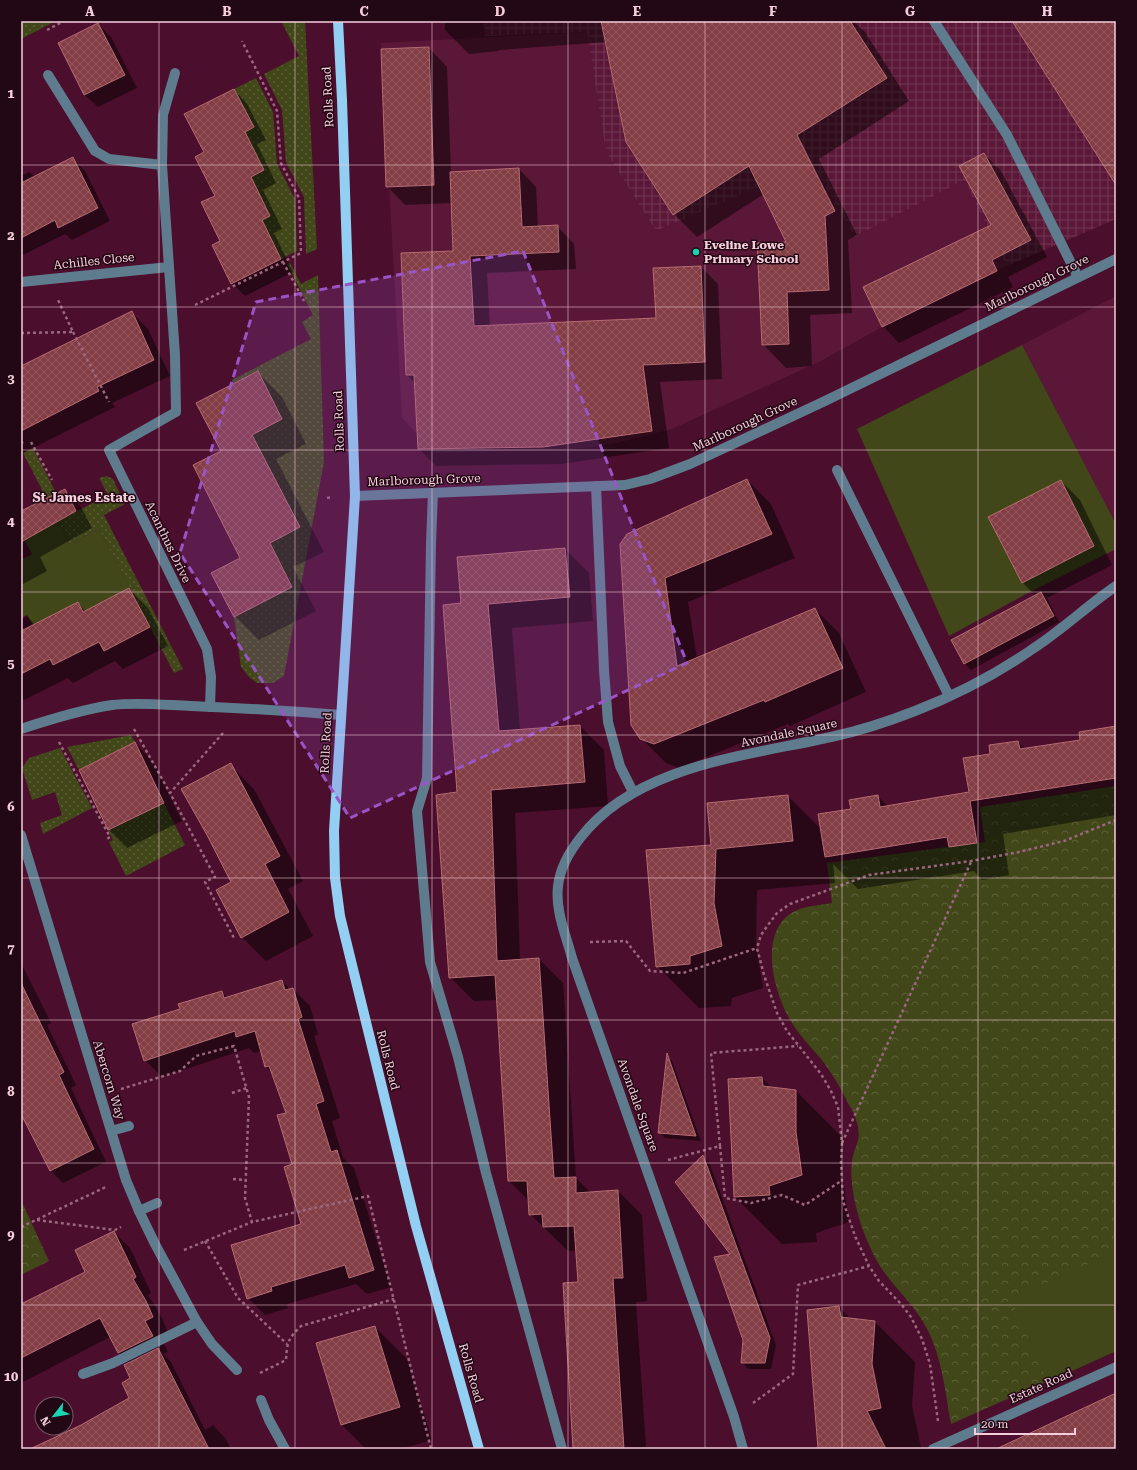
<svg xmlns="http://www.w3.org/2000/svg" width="1137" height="1470" font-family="'Roboto Serif',serif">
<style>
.built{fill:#5a1737}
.industrial{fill:url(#industrial-grid)}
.grass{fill:url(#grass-dots)}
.park{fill:url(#park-crowns)}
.garden{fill:#414719}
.shadow{fill:#0007}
.building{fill:url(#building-cross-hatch);stroke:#b56b71}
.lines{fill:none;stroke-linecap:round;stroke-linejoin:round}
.path{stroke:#9a677e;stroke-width:2.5;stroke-dasharray:3 3;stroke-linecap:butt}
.minor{stroke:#5f7c8e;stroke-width:10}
.major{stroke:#92cff3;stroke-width:10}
.marked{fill:#9a54c6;fill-opacity:0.2;stroke:#9a54c6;stroke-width:3;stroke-dasharray:8 5;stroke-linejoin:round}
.grid{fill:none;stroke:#f5cddb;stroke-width:1;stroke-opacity:0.55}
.poi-dot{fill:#18d5b2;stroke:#220814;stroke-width:1.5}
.labels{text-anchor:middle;stroke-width:3;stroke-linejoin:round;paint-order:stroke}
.street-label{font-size:12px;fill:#f5cddb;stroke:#220814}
.poi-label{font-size:12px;font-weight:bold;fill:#f5cddb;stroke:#220814;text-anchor:start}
.neighbourhood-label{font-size:13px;font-weight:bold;fill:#f5cddb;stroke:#220814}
.neatline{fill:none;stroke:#f5cddb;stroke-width:1.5}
.grid-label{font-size:13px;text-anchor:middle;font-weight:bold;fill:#f5cddb}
</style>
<defs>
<pattern id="industrial-grid" width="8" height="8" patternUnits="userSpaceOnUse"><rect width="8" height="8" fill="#5a1737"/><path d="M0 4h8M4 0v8" fill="none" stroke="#723853"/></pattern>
<pattern id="grass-dots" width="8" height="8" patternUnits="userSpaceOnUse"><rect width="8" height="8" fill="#414719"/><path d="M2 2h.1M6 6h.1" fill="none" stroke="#5d603a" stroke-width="1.8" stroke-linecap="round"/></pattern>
<pattern id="park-crowns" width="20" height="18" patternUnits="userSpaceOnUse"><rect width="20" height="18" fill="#414719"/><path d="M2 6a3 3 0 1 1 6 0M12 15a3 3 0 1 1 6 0" fill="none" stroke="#5d603a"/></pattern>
<pattern id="building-cross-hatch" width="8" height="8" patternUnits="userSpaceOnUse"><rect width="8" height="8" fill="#833e45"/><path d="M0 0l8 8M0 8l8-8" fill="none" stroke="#95595f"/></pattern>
</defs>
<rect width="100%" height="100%" fill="#4b0e2c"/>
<g class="built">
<polygon points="587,32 606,152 656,231 812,164 855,237 964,180 1007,266 882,327 819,362 672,429 617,443 575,449 435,453 402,418 381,43"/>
<polygon points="1116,296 1116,524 1022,345"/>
</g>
<polygon class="industrial" points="484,21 1116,21 1116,219 1007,266 964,180 855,237 812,164 656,231 606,152 587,32 485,36"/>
<g class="grass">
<polygon points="21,21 56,21 21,39"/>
<polygon points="281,21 305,21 317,249 306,254 304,197 286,162 282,110 264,74 299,56"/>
<polygon points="256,78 273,112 277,164 295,199 297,251 281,259 262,220 270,216 251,177 264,170 245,132 254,127 234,89"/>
<polygon points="290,263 301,284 318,275 324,462 284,676 273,683 257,683 249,677 241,667 234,617 292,587 270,543 300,527 252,435 282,419 258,372 234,384 232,380 311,339 302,322 313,315 287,264"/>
<polygon points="33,448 68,516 108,495 99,478 107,476 113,479 125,504 104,515 183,669 174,673 99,529 70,544 23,453"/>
<polygon points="131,735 135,742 79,770 67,747"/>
<polygon points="60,748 92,808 43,834 40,823 62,815 55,792 32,800 22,768 29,758"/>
<polygon points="164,803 185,845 126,876 109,842 113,840 108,830"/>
</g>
<g class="park">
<path d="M 1116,786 L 1116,1351 L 951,1424 C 945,1392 942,1356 926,1327 C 916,1308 900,1293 887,1276 C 876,1262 869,1246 863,1230 C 856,1211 849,1181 852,1161 C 855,1143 863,1140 856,1120 C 855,1114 851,1108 848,1103 C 840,1087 832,1073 821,1059 C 811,1047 800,1036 792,1023 C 774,995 757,933 793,912 C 804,906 820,905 832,903 L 827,863 L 985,842 L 980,807 Z"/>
<polygon points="21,1200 49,1261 21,1275"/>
</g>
<g class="garden">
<polygon points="1022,345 1116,524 1116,549 1028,593 949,636 857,429"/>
<polygon points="54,514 70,544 99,529 130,588 83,612 78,602 33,625 27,615 21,618 21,560 32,554 21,534"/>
<polygon points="1116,1252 1116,1351 1048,1382 1011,1299"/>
</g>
<g class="shadow">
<polygon points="445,21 853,21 865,32 909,101 819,159 857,235 848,240 852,313 810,315 812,366 786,368 763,344 788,243 764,194 697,237 674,214 606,42 499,50 499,51 469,54 445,30"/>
<polygon points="98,24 111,37 137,88 98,107 85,95 59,44"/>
<polygon points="429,48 447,67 451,173 519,169 536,187 538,227 557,226 574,244 576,269 487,273 490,327 657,319 654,269 701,267 718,284 722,379 660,382 669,448 561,464 436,466 419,449 416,384 407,375 454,252 452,203 405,205 387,186"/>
<polygon points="234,90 246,102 266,140 257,144 276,183 263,190 282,229 274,233 293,272 245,296 232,283 222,242 216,196 205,153"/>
<polygon points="984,154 1001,171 1047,257 1008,277 1013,287 899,343 883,326 992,225"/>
<polygon points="72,158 85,171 110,221 72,240 65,234 21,256 21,176 29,172 35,177"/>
<polygon points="131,312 148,329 170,376 112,403 115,407 21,454 21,367"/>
<polygon points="258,373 282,397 306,444 276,459 324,552 293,567 316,611 259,640 235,616 241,558 222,451"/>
<polygon points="747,480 771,504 795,558 688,602 697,659 815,609 839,633 866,692 790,726 788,724 679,768 666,763 641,738 627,535"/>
<polygon points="1061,481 1080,500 1112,565 1047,598 1059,622 971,670 965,664 1036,596 1023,583"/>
<polygon points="64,490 81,507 92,528 40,557 47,571 21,585 21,512"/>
<polygon points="565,549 589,573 593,621 512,628 520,731 580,726 604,750 608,806 515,813 520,960 539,959 563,983 576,1178 591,1193 618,1191 642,1215 647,1301 636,1302 646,1447 652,1449 574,1449 579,1283 577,1251 568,1251 530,1214 529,1201 509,1181 497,1000 474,1001 450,977 458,793 462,604"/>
<polygon points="129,589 148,608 168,646 123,669 115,661 73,683 68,678 24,700 21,698 21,620 27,616 35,625 78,603 86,612"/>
<polygon points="1114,643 1116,643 1116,658"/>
<polygon points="1116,727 1116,815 1003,834 1009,875 982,880 974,871 858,889 833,864 835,883 757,890 756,946 763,988 732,998 731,1006 699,1008 657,966 712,845 788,796 822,830 852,810 877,796 888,806 970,793 992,754 1018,742 1025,749 1081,740"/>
<polygon points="135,743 153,762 182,821 127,848 108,829"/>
<polygon points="230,765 254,789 303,881 288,889 313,936 266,961 242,937"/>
<polygon points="21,963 51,1023 47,1025 76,1085 71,1088 106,1162 63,1183 50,1170 21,1112"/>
<polygon points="282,981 291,990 293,989 310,1006 318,1034 314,1036 340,1118 332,1121 343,1158 354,1168 391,1287 367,1294 356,1284 287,1304 288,1308 265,1315 248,1298 302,1224 293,1165 287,1114 273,1074 266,1067 261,1051 254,1053 249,1048 162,1077 145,1060 181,1010 222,992 227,998"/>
<polygon points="667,1056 672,1061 701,1141 665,1138 659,1132"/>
<polygon points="762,1078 772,1088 796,1091 843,1138 843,1180 849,1222 816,1233 817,1242 782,1244 735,1197"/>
<polygon points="703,1157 709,1162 776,1345 771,1369 748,1369 742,1362 744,1340 731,1255"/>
<polygon points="114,1232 130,1248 151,1293 148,1295 162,1318 168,1333 160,1337 168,1352 163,1354 171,1362 205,1430 213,1425 225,1438 231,1449 156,1449 132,1379 129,1363 119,1353 110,1337 21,1383 21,1306 86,1272"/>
<polygon points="839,1307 851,1319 875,1322 915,1362 912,1405 921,1448 915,1449 819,1449"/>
<polygon points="375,1327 407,1359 432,1440 401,1449 366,1449 342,1425"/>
</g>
<g class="building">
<polygon points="601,21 850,21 887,78 797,135 835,211 825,216 829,290 787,292 789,344 762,345 757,243 786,242 749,166 673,215 626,142"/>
<polygon points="1012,21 1116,21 1116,185"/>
<polygon points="98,23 125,75 84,95 58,43"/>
<polygon points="429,47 434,185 386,187 381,49"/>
<polygon points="234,89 254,127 245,132 264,170 251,177 270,216 262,220 281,259 231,284 212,245 220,241 201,202 215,196 195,157 204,152 184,114"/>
<polygon points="984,153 1031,240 992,260 997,271 882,327 863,287 991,225 959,166"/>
<polygon points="73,157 98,208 58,228 55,220 21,238 21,183"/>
<polygon points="519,168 522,227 558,225 559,252 470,256 474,326 656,318 653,268 701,266 705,362 643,365 652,431 543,447 418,449 414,375 406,375 401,253 453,251 450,172"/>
<polygon points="132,311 154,360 97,387 99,391 21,431 21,366"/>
<polygon points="258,371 282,419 252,435 300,527 270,543 292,587 234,617 211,573 240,558 193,465 221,451 196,403"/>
<polygon points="747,479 772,534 665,578 677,666 815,608 843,668 765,702 764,700 654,744 640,739 631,725 620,544 627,534"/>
<polygon points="1061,480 1094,546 1022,583 988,517"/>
<polygon points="65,489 76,511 21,542 21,511"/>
<polygon points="565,548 570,597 488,604 499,731 580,725 585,782 491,790 497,961 539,958 554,1178 576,1177 576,1193 618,1190 623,1278 613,1278 624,1449 573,1449 563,1283 578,1282 574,1226 543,1227 542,1214 529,1215 527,1181 508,1181 495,975 449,978 436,795 457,792 443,605 461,603 457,557"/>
<polygon points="129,588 150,627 104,651 99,642 53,665 50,659 21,674 21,631 78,602 83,612"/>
<polygon points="1041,592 1054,616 964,664 951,640"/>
<polygon points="1116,726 1116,778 970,801 977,843 949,847 947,837 825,857 818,814 851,809 849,800 878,795 880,807 969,792 963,758 990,754 989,745 1018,741 1020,749 1080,740 1079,732"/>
<polygon points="135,742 164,803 108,830 79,770"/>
<polygon points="231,763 280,856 265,864 289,912 241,938 216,890 231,882 207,835 181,789"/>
<polygon points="788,795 793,841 716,849 714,903 722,946 690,956 690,964 656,967 646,850 711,845 707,803"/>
<polygon points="282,980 285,990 293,988 302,1017 298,1019 324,1101 316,1104 331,1152 337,1150 374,1270 349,1278 345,1265 271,1287 272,1291 247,1299 231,1245 301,1224 284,1167 292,1164 277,1115 286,1113 269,1066 265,1067 255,1031 236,1037 235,1031 144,1061 132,1024 180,1009 178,1004 222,991 224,998"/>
<polygon points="21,983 64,1072 59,1075 94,1149 50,1171 21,1114"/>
<polygon points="667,1053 696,1136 658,1133"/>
<polygon points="762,1077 763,1086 796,1090 796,1132 802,1175 769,1186 770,1195 734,1197 728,1079"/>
<polygon points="703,1155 770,1338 765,1363 741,1363 743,1340 714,1257 730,1254 675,1182"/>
<polygon points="114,1231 136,1277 133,1279 146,1301 153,1317 145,1321 153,1336 118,1353 100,1318 21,1358 21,1304 85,1272 75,1250"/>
<polygon points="839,1306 841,1317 875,1321 872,1364 881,1408 867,1411 886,1449 818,1449 807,1310"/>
<polygon points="375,1326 400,1407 341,1425 316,1343"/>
<polygon points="158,1348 209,1449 30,1449 81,1425 129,1398 122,1383 130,1378 124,1365"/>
<polygon points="1116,1393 1116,1449 996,1449"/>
</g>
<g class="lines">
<g class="path">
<polyline points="47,30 64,21"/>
<polyline points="283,262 304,301"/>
<polyline points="195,305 301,253 299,198 281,163 277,111 242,41"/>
<polyline points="73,332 109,402"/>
<polyline points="21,333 73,332 58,300"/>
<polyline points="21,441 24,446"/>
<polyline points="31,442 52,480"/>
<polyline points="327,498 333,497"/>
<polyline points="134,729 170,793"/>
<polyline points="223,733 170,793 215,877 205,882 235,940"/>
<polyline points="59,742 110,837 107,839"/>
<polyline points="590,942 626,941 650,971 683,973 757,948"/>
<polyline points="121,1089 180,1071 196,1056 234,1046 249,1097 245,1198 252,1222 368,1196 431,1449"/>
<polyline points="232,1093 247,1088"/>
<polyline points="842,1143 971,862"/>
<polyline points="720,1146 711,1053 798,1046"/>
<polyline points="668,1160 720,1146 725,1198 751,1203 782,1195 805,1205 841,1181"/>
<polyline points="233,1179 246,1180"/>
<polyline points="37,1220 115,1230 121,1227"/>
<polyline points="21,1227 106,1187"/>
<polyline points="205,1241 238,1298 287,1344"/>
<polyline points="184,1250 252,1222"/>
<path d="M 260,1373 L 286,1360 C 287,1342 288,1339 301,1326 L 394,1299"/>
<polyline points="753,1403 793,1374 798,1285 869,1266"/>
<polyline points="938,1421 930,1364 922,1339 911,1317 901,1304 879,1281 869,1266 855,1236 843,1201 841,1162 842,1143 838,1107 831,1091 821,1074 787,1031 777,1013 764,975 757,948 761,935 768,925 777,913 790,904 869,875 971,861 1019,852 1064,841 1116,820"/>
</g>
<g class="minor">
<polyline points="934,21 1007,135 1078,277"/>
<polyline points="175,73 163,115 162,165 175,355 176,412 109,450 207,649 211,677 210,707"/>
<polyline points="48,75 95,151 109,159 162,165"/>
<polyline points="21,282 169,267"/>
<polyline points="837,470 949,696"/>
<polyline points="596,486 604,670 608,722 620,766 633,792"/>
<polyline points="433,492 431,544 427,778 417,811 430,962 458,1057 486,1173 562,1449"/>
<polyline points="355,496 625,485 650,479 690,464 825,401 1116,259"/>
<path d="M 21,729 C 51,719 80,710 112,705 C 138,702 165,705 191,706 C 241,708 291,711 341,715"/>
<polyline points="21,835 126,1180 139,1211 155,1244 197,1322 212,1344 237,1370"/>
<polyline points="111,1131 129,1126"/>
<polyline points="139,1211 157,1203"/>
<polyline points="83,1374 113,1363 197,1322"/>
<polyline points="261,1400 269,1420 285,1449"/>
<path d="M 743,1449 L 734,1417 L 572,958 C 566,935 555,911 558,886 C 560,868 569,852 581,837 C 637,765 747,756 831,737 C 859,731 887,722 915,711 C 956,695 998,673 1034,648 C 1063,629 1088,605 1116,586"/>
<polyline points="933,1449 1116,1367"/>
</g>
<polyline class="major" points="338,21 342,100 355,496 334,831 335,878 340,916 416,1226 479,1449"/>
</g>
<path class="marked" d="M 523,251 L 687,663 L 350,818 L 180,553 L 256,302 Z"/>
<path class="grid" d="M 159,21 L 159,1449M 295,21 L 295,1449M 432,21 L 432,1449M 568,21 L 568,1449M 705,21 L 705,1449M 842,21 L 842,1449M 978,21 L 978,1449M 21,165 L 1116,165M 21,307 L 1116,307M 21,450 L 1116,450M 21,592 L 1116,592M 21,735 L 1116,735M 21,878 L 1116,878M 21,1020 L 1116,1020M 21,1163 L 1116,1163M 21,1305 L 1116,1305"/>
<circle class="poi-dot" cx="696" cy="252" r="4"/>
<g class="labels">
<g class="street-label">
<text transform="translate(328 97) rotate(-93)" y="4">Rolls Road</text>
<text transform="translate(94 261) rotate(-6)" y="4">Achilles Close</text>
<text transform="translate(1037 283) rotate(-26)" y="4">Marlborough Grove</text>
<text transform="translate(339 421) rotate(-92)" y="4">Rolls Road</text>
<text transform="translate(745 424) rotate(-25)" y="4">Marlborough Grove</text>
<text transform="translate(424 480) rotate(-2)" y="4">Marlborough Grove</text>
<text transform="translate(168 542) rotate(64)" y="4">Acanthus Drive</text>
<text transform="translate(789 733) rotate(-12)" y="4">Avondale Square</text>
<text transform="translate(326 743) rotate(-87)" y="4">Rolls Road</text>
<text transform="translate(388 1060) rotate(76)" y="4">Rolls Road</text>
<text transform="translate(109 1080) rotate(73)" y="4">Abercorn Way</text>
<text transform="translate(638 1105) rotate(70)" y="4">Avondale Square</text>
<text transform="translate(471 1373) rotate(74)" y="4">Rolls Road</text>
<text transform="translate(1041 1386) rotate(-24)" y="4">Estate Road</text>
</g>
<g class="poi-label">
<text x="704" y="249">Eveline Lowe<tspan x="704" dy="14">Primary School</tspan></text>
</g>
<g class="neighbourhood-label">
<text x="84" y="502">St James Estate</text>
</g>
</g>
<rect width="1137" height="1470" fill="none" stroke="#220814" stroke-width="44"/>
<g transform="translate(54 1416) rotate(239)"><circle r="19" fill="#220814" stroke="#765764"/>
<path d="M0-3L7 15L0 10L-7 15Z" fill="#18d5b2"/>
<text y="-6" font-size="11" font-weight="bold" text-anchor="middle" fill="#f5cddb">N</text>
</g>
<path d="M975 1428v6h100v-6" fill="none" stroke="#f5cddb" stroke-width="2"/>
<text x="981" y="1428" font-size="12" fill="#f5cddb" stroke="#220814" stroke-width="3" paint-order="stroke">20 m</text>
<rect x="22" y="22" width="1093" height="1426" class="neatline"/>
<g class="grid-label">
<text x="90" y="16">A</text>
<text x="227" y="16">B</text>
<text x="364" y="16">C</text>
<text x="500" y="16">D</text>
<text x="637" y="16">E</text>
<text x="773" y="16">F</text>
<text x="910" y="16">G</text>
<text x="1047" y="16">H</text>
<text x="11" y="98">1</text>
<text x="11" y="240">2</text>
<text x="11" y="383">3</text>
<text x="11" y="526">4</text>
<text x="11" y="668">5</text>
<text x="11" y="811">6</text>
<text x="11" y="953">7</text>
<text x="11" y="1096">8</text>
<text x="11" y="1239">9</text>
<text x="11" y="1381">10</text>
</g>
</svg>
